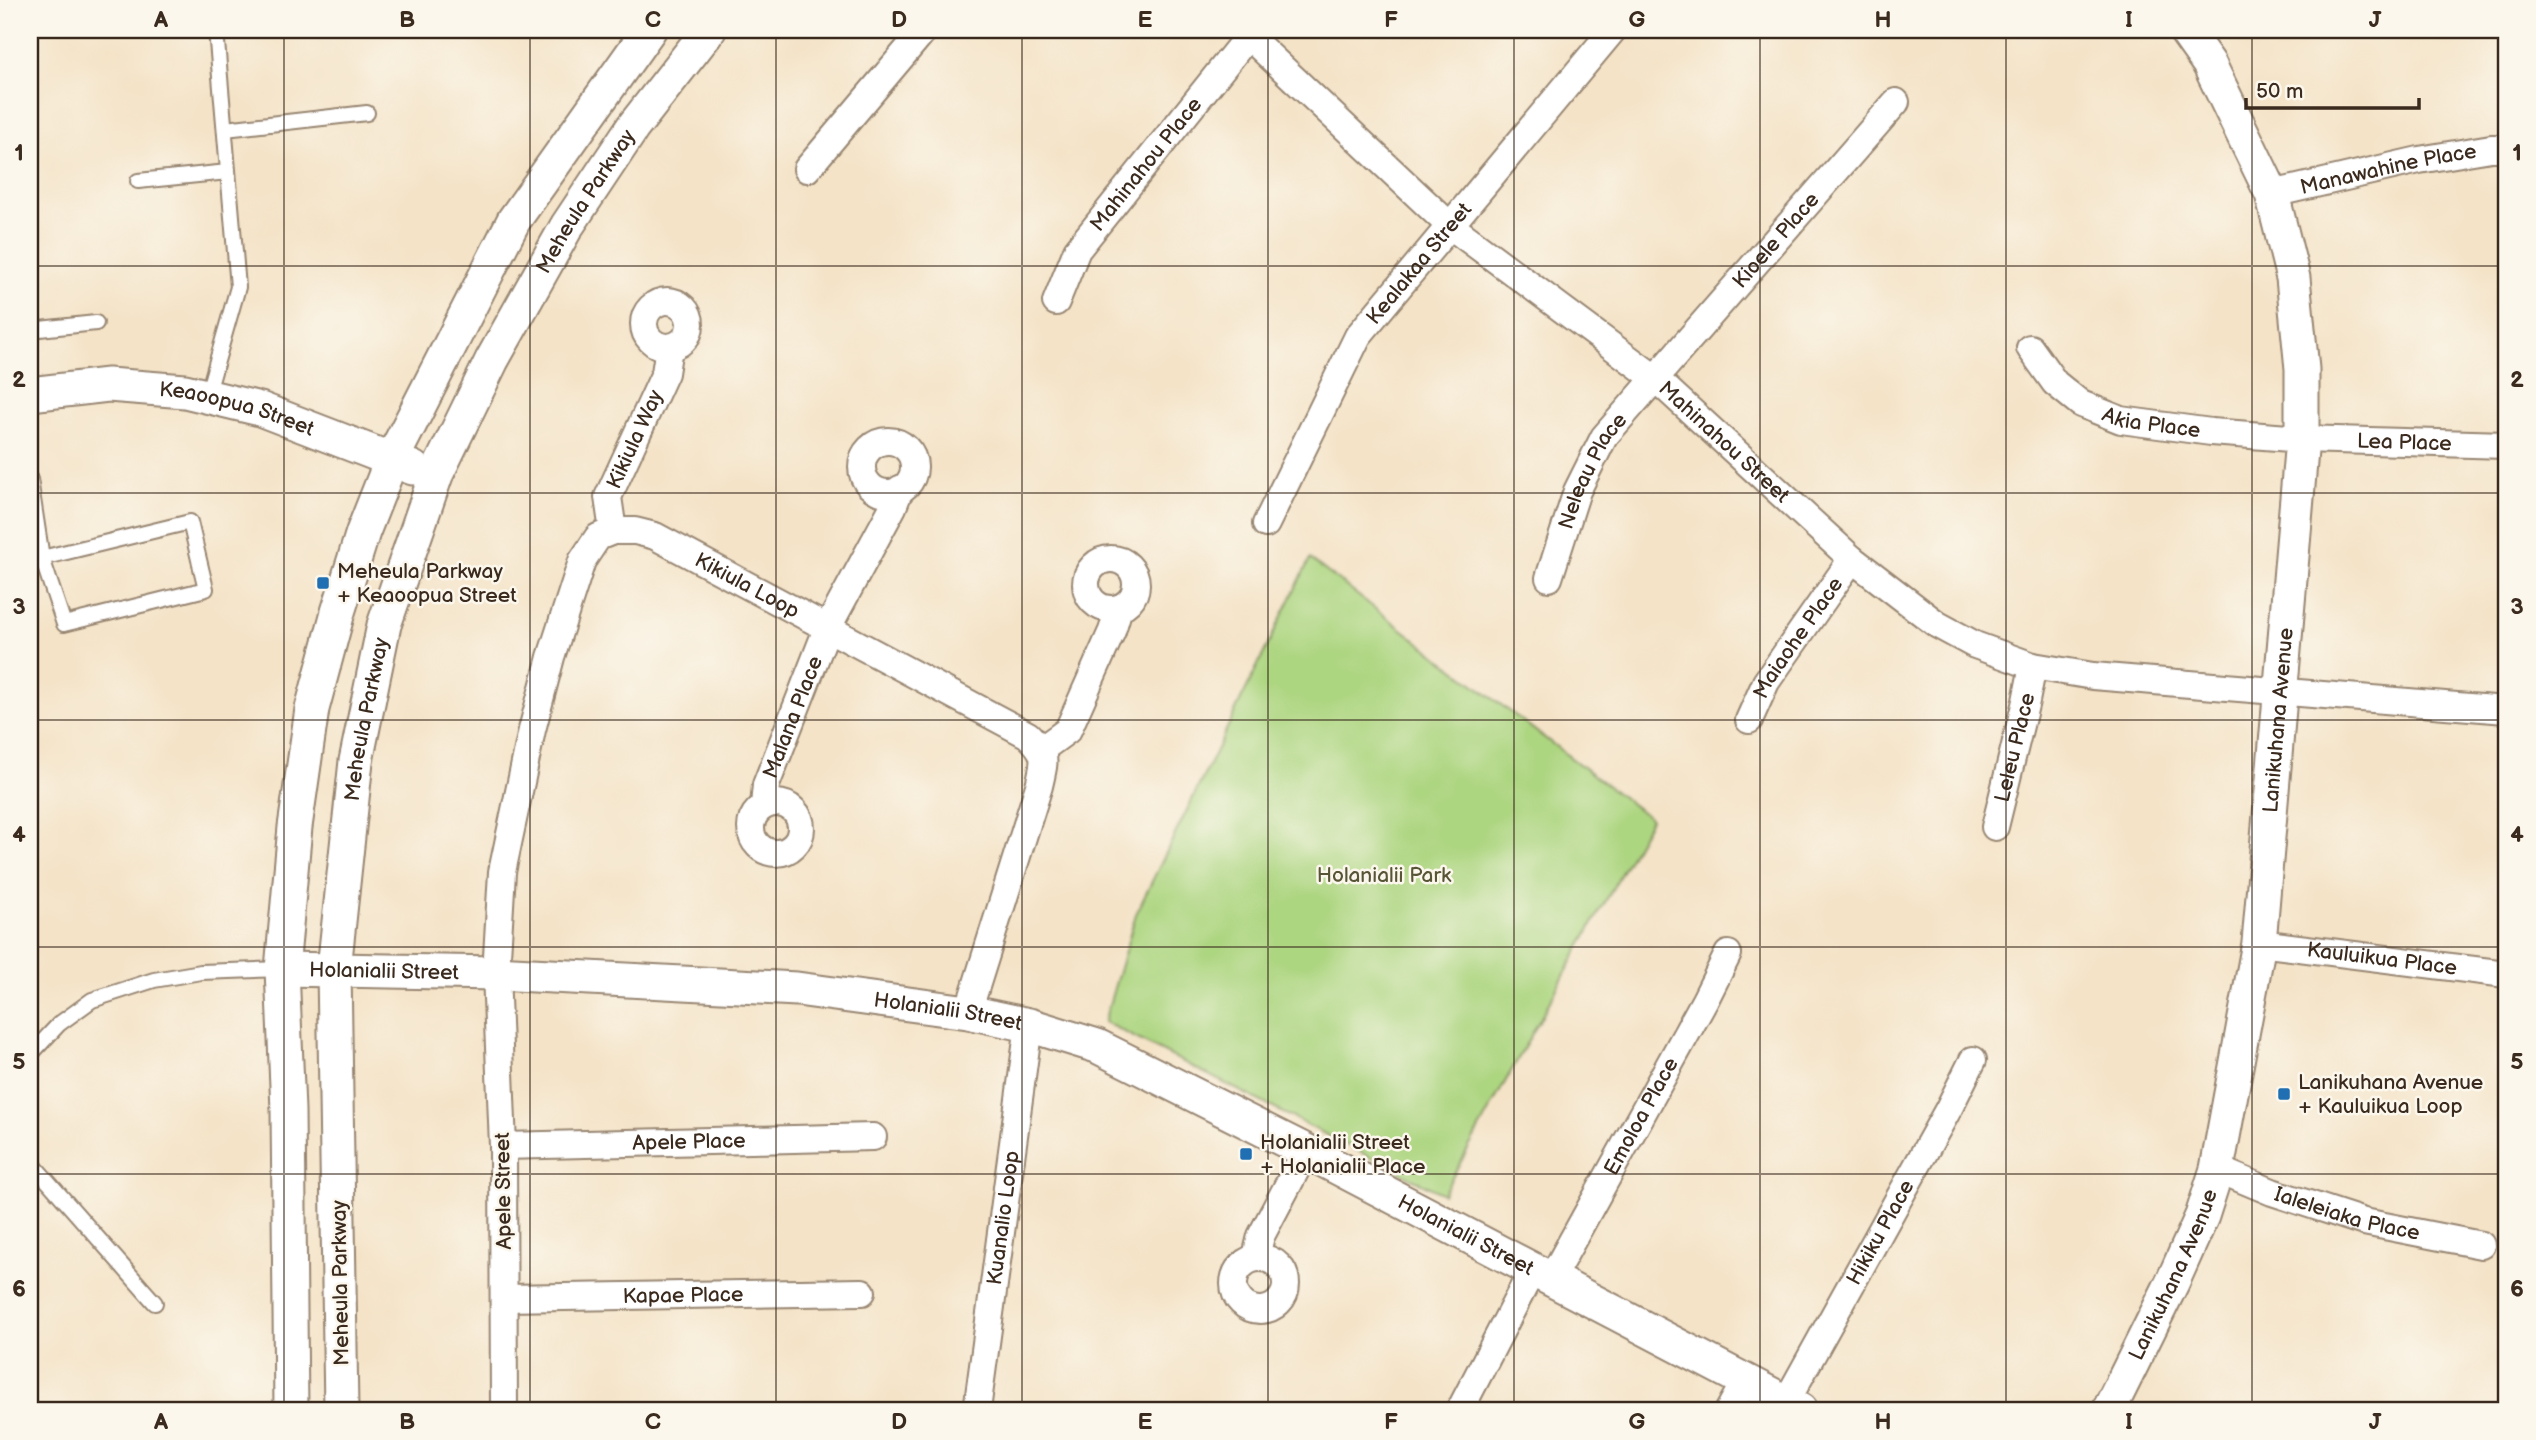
<svg xmlns="http://www.w3.org/2000/svg" width="2536" height="1440" font-family="'Balsamiq Sans',sans-serif">
<style>
.green{fill:#add681;stroke:#748050;stroke-width:2}
.lines{fill:none;stroke-linecap:round;stroke-linejoin:round}
.service-casing{stroke:#988672;stroke-width:18}
.minor-casing{stroke:#988672;stroke-width:30}
.tertiary-casing{stroke:#988672;stroke-width:37}
.service{stroke:#fff;stroke-width:14}
.minor{stroke:#fff;stroke-width:26}
.tertiary{stroke:#fff;stroke-width:33}
.grid{fill:none;stroke:#3b2a1e;stroke-width:2;stroke-opacity:0.55}
.poi-dot{fill:#1f6fb2;stroke:#fbf7ec;stroke-width:2.5}
.labels{text-anchor:middle;stroke-width:5;stroke-linejoin:round;paint-order:stroke}
.street-label{font-size:21px;fill:#3b2a1e;stroke:#fbf7ec}
.poi-label{font-size:21px;fill:#3b2a1e;stroke:#fbf7ec;text-anchor:start}
.park-label{font-size:21px;fill:#585537;stroke:#fbf7ec}
.neatline{fill:none;stroke:#3b2a1e;stroke-width:2.5}
.grid-label{font-size:23px;text-anchor:middle;font-weight:bold;fill:#3b2a1e}
</style>
<rect width="100%" height="100%" fill="#fbf7ec"/>
<filter id="ink" filterUnits="userSpaceOnUse"><feTurbulence type="fractalNoise" baseFrequency=".0143" numOctaves="2"/><feDisplacementMap in="SourceGraphic" scale="14" xChannelSelector="R" yChannelSelector="G"/><feConvolveMatrix kernelMatrix="1 2 1 2 8 2 1 2 1" color-interpolation-filters="sRGB"/></filter>
<filter id="wash" filterUnits="userSpaceOnUse"><feTurbulence type="fractalNoise" baseFrequency=".00686" numOctaves="4" result="noise"/><feDisplacementMap in="SourceGraphic" scale="28" xChannelSelector="R" yChannelSelector="G"/><feGaussianBlur stdDeviation="1.57" result="paint"/><feColorMatrix in="noise" values="0 0 0 0 0 0 0 0 0 0 0 0 0 0 0 0 0 1.4 0 .05"/><feComposite in="paint" operator="in"/></filter>
<g filter="url(#wash)">
<rect width="100%" height="100%" fill="#f4e3c7"/>
<polygon class="green" points="1310,559 1651,819 1443,1194 1104,1022 1136,914"/>
</g>
<g filter="url(#ink)">
<g class="lines">
<defs>
<g id="service">
<polyline points="225,129 367,113"/>
<polyline points="138,181 228,172"/>
<polyline points="30,330 96,323"/>
<polyline points="207,396 238,287 216,30"/>
<polyline points="30,479 42,558 64,624 206,589 190,522 42,558"/>
<polyline points="30,1055 59,1024 92,1000 154,980 201,972 282,969"/>
<polyline points="30,1161 155,1303"/>
</g>
<g id="minor">
<path id="s1" d="M 1242,30 L 1448,224 L 1656,379 L 1852,559 L 1938,625 L 1975,645 L 2033,666 L 2093,676 L 2506,710"/>
<polyline points="807,169 924,30"/>
<path id="s2" d="M 2272,194 L 2419,160 L 2491,148 L 2506,148"/>
<circle cx="667" cy="324" r="23"/>
<path id="s3" d="M 1056,302 L 1077,250 L 1253,30"/>
<path id="s4" d="M 2030,348 L 2055,383 L 2081,404 L 2121,420 L 2211,432 L 2302,439 L 2506,445"/>
<circle cx="888" cy="467" r="26"/>
<path id="s5" d="M 1266,524 L 1358,336 L 1613,30"/>
<path id="s6" d="M 613,531 L 608,497 L 665,373 L 669,347"/>
<circle cx="1111" cy="584" r="25"/>
<path id="s7" d="M 1549,578 L 1577,491 L 1604,437 L 1896,102"/>
<path id="s8" d="M 1749,720 L 1766,682 L 1852,559"/>
<polyline points="1042,749 1068,730 1112,631 1119,608"/>
<circle cx="776" cy="828" r="25"/>
<path id="s9" d="M 764,806 L 766,785 L 827,629 L 893,507 L 900,489"/>
<path id="s10" d="M 1995,827 L 2026,701 L 2033,666"/>
<path id="s11" d="M 2259,943 L 2506,974"/>
<path id="s12" d="M 503,1146 L 873,1137"/>
<path id="s13" d="M 2217,1169 L 2272,1192 L 2364,1222 L 2481,1245"/>
<polyline points="1256,1257 1261,1236 1306,1151"/>
<circle cx="1260" cy="1284" r="26"/>
<path id="s14" d="M 1551,1279 L 1705,1000 L 1728,954"/>
<path id="s15" d="M 505,1298 L 862,1292"/>
<path id="s16" d="M 1786,1402 L 1949,1108 L 1973,1060"/>
<path id="s17" d="M 504,1410 L 503,1146 L 496,973 L 502,872 L 532,730 L 551,657 L 582,561 L 598,537 L 613,531 L 635,531 L 655,536 L 1028,735 C 1048,755 1045,759 1039,786 L 968,1012"/>
<path id="s18" d="M 977,1410 L 1029,1025"/>
<polyline points="1460,1410 1533,1269"/>
<polyline points="1729,1410 1745,1381"/>
</g>
<g id="tertiary">
<path id="s19" d="M 30,394 L 108,385 L 185,391 L 260,409 L 413,468"/>
<path id="s20" d="M 282,969 L 496,973 L 797,989 L 968,1012 L 1029,1025 L 1097,1046 L 1306,1151 L 1801,1410"/>
<polyline points="291,1410 288,1110 282,969 295,827 312,709 338,612 363,532 391,461 514,220 649,30"/>
<path id="s21" d="M 341,1410 L 334,969 L 356,761 L 384,625 L 436,475 L 492,360 L 567,226 L 633,127 L 709,30"/>
<path id="s22" d="M 2109,1410 L 2172,1283 L 2202,1216 L 2217,1169 L 2259,943 L 2302,439 L 2302,369 L 2293,278 L 2272,194 L 2209,64 L 2185,30"/>
</g>
</defs>
<use href="#service" class="service-casing"/>
<use href="#minor" class="minor-casing"/>
<use href="#tertiary" class="tertiary-casing"/>
<use href="#service" class="service"/>
<use href="#minor" class="minor"/>
<use href="#tertiary" class="tertiary"/>
</g>
</g>
<path class="grid" d="M 284,30 L 284,1410M 530,30 L 530,1410M 776,30 L 776,1410M 1022,30 L 1022,1410M 1268,30 L 1268,1410M 1514,30 L 1514,1410M 1760,30 L 1760,1410M 2006,30 L 2006,1410M 2252,30 L 2252,1410M 30,266 L 2506,266M 30,493 L 2506,493M 30,720 L 2506,720M 30,947 L 2506,947M 30,1174 L 2506,1174"/>
<g class="poi-dot">
<rect x="316" y="576" width="14" height="14" rx="3.5"/>
<rect x="2277" y="1087" width="14" height="14" rx="3.5"/>
<rect x="1239" y="1147" width="14" height="14" rx="3.5"/>
</g>
<g class="labels">
<g class="street-label">
<text dy="7" stroke="none"><textPath href="#s3" startOffset="166">Mahinahou Place</textPath></text>
<text dy="7" stroke="none"><textPath href="#s2" startOffset="119">Manawahine Place</textPath></text>
<text dy="7" stroke="none"><textPath href="#s21" startOffset="1260">Meheula Parkway</textPath></text>
<text dy="7" stroke="none"><textPath href="#s7" startOffset="413">Kioele Place</textPath></text>
<text dy="7" stroke="none"><textPath href="#s5" startOffset="304">Kealakaa Street</textPath></text>
<text dy="7" stroke="none"><textPath href="#s19" startOffset="210">Keaoopua Street</textPath></text>
<text dy="7" stroke="none"><textPath href="#s4" startOffset="150">Akia Place</textPath></text>
<text dy="7" stroke="none"><textPath href="#s6" startOffset="98">Kikiula Way</textPath></text>
<text dy="7" stroke="none"><textPath href="#s1" startOffset="635">Mahinahou Street</textPath></text>
<text dy="7" stroke="none"><textPath href="#s4" startOffset="404">Lea Place</textPath></text>
<text dy="7" stroke="none"><textPath href="#s7" startOffset="116">Neleau Place</textPath></text>
<text dy="7" stroke="none"><textPath href="#s17" startOffset="1052">Kikiula Loop</textPath></text>
<text dy="7" stroke="none"><textPath href="#s8" startOffset="96">Maiaohe Place</textPath></text>
<text dy="7" stroke="none"><textPath href="#s9" startOffset="94">Malana Place</textPath></text>
<text dy="7" stroke="none"><textPath href="#s21" startOffset="693">Meheula Parkway</textPath></text>
<text dy="7" stroke="none"><textPath href="#s22" startOffset="718">Lanikuhana Avenue</textPath></text>
<text dy="7" stroke="none"><textPath href="#s10" startOffset="82">Leleu Place</textPath></text>
<text dy="7" stroke="none"><textPath href="#s11" startOffset="124">Kauluikua Place</textPath></text>
<text dy="7" stroke="none"><textPath href="#s20" startOffset="102">Holanialii Street</textPath></text>
<text dy="7" stroke="none"><textPath href="#s20" startOffset="668">Holanialii Street</textPath></text>
<text dy="7" stroke="none"><textPath href="#s14" startOffset="186">Emoloa Place</textPath></text>
<text dy="7" stroke="none"><textPath href="#s12" startOffset="186">Apele Place</textPath></text>
<text transform="translate(503 1191) rotate(-91)" y="7">Apele Street</text>
<text dy="7" stroke="none"><textPath href="#s13" startOffset="138">Ialeleiaka Place</textPath></text>
<text dy="7" stroke="none"><textPath href="#s18" startOffset="194">Kuanalio Loop</textPath></text>
<text dy="7" stroke="none"><textPath href="#s16" startOffset="194">Hikiku Place</textPath></text>
<text dy="7" stroke="none"><textPath href="#s20" startOffset="1236">Holanialii Street</textPath></text>
<text dy="7" stroke="none"><textPath href="#s22" startOffset="150">Lanikuhana Avenue</textPath></text>
<text transform="translate(340 1283) rotate(-91)" y="7">Meheula Parkway</text>
<text dy="7" stroke="none"><textPath href="#s15" startOffset="178">Kapae Place</textPath></text>
</g>
<g class="poi-label">
<text x="337" y="578">Meheula Parkway<tspan x="337" dy="24">+ Keaoopua Street</tspan></text>
<text x="2298" y="1089">Lanikuhana Avenue<tspan x="2298" dy="24">+ Kauluikua Loop</tspan></text>
<text x="1260" y="1149">Holanialii Street<tspan x="1260" dy="24">+ Holanialii Place</tspan></text>
</g>
<g class="park-label">
<text x="1384" y="882">Holanialii Park</text>
</g>
</g>
<rect width="2536" height="1440" fill="none" stroke="#fbf7ec" stroke-width="77"/>
<path d="M2246 98v10h173v-10" fill="none" stroke="#3b2a1e" stroke-width="3.5"/>
<text x="2256" y="98" font-size="21" fill="#3b2a1e" stroke="#fbf7ec" stroke-width="5" paint-order="stroke">50 m</text>
<rect x="38" y="38" width="2460" height="1364" class="neatline"/>
<g class="grid-label">
<text x="161" y="27">A</text>
<text x="407" y="27">B</text>
<text x="653" y="27">C</text>
<text x="899" y="27">D</text>
<text x="1145" y="27">E</text>
<text x="1391" y="27">F</text>
<text x="1637" y="27">G</text>
<text x="1883" y="27">H</text>
<text x="2129" y="27">I</text>
<text x="2375" y="27">J</text>
<text x="19" y="160">1</text>
<text x="2517" y="160">1</text>
<text x="19" y="387">2</text>
<text x="2517" y="387">2</text>
<text x="19" y="614">3</text>
<text x="2517" y="614">3</text>
<text x="19" y="842">4</text>
<text x="2517" y="842">4</text>
<text x="19" y="1069">5</text>
<text x="2517" y="1069">5</text>
<text x="19" y="1296">6</text>
<text x="2517" y="1296">6</text>
<text x="161" y="1429">A</text>
<text x="407" y="1429">B</text>
<text x="653" y="1429">C</text>
<text x="899" y="1429">D</text>
<text x="1145" y="1429">E</text>
<text x="1391" y="1429">F</text>
<text x="1637" y="1429">G</text>
<text x="1883" y="1429">H</text>
<text x="2129" y="1429">I</text>
<text x="2375" y="1429">J</text>
</g>
</svg>
